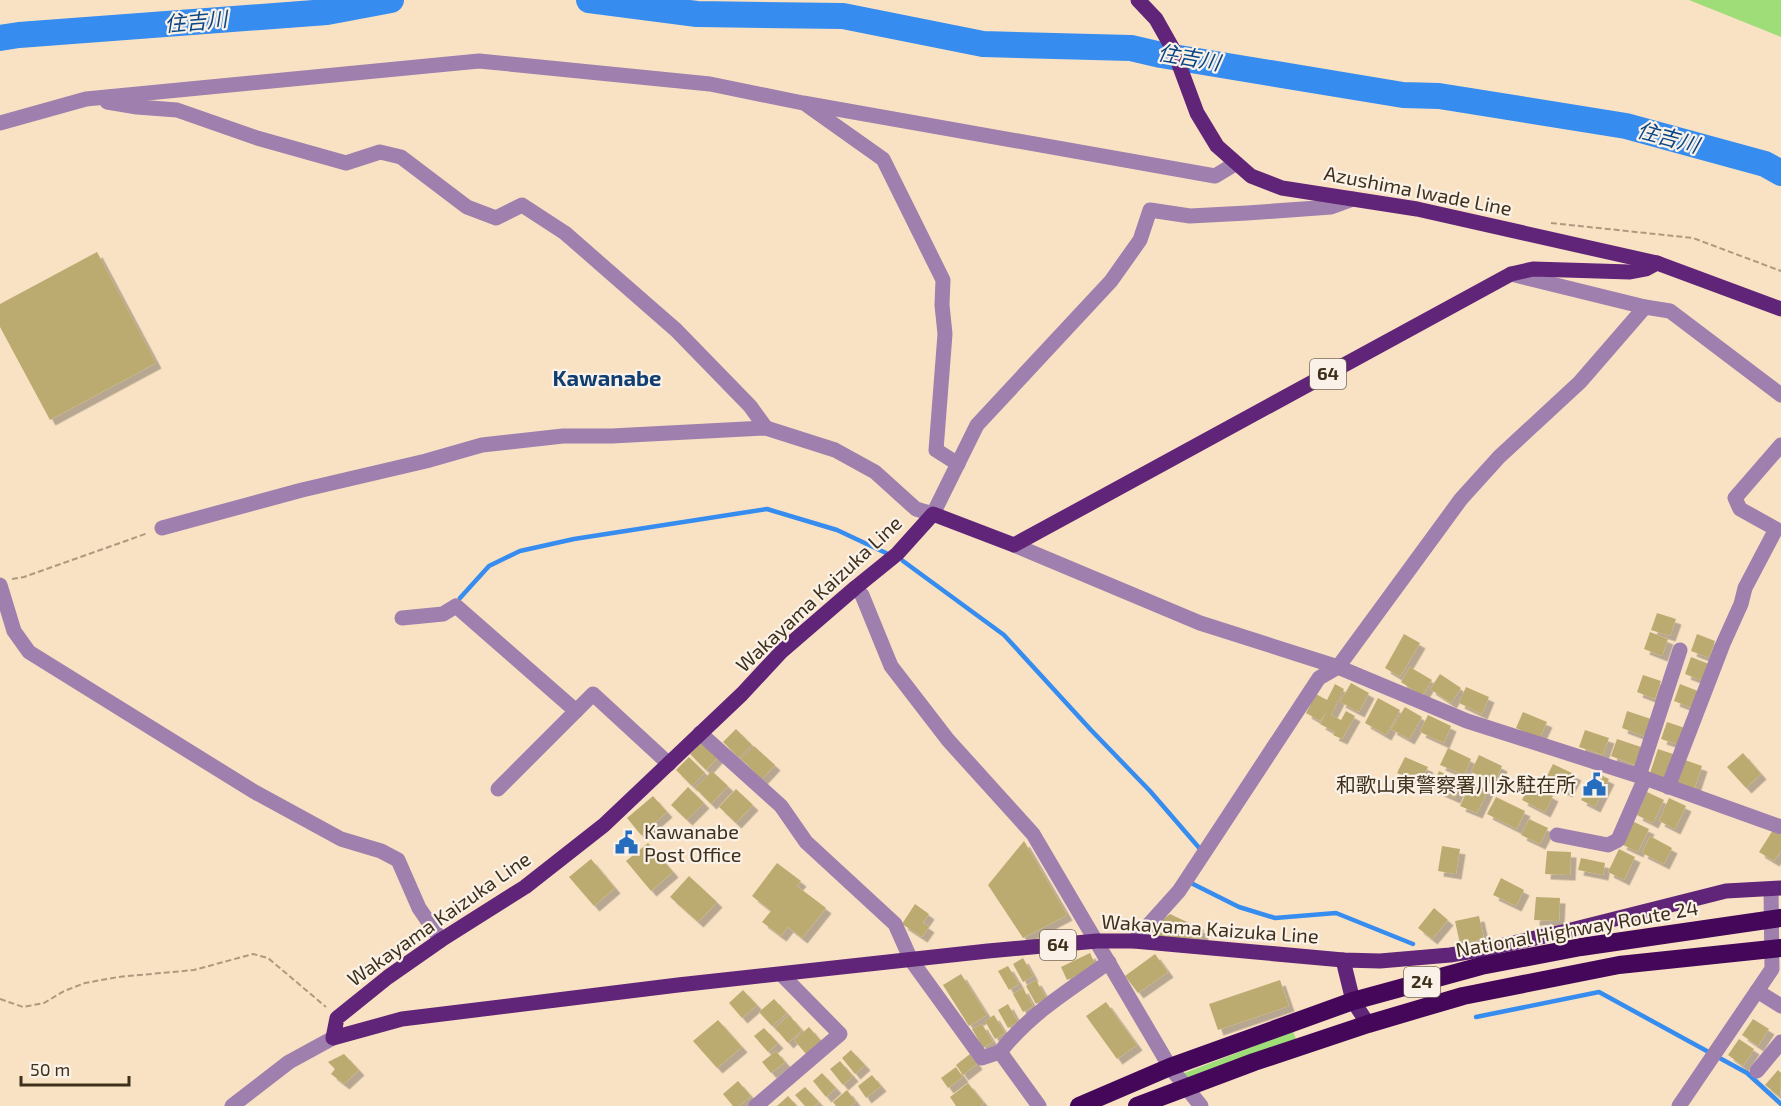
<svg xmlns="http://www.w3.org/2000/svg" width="1781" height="1106" font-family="'Exo 2','Noto Sans JP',sans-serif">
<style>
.green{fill:#9edd77}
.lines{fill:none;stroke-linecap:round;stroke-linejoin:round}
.stream{stroke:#368cef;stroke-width:4.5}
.river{stroke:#368cef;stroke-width:26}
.building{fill:#bcab71;filter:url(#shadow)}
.path{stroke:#ad997f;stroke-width:2;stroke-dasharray:6 3;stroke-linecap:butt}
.minor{stroke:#9e7fad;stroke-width:15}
.major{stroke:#602478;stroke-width:15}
.highway{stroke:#440759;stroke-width:18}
.labels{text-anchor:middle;stroke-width:4.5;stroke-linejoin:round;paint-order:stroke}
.shield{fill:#faf2e8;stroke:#776a58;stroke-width:1.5}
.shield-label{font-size:18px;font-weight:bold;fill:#3f301b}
.street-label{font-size:20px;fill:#3f301b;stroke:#faf2e8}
.poi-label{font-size:20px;fill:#3f301b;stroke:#faf2e8;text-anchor:end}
.water-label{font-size:21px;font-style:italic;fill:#0a4684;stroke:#faf2e8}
.quarter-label{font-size:22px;font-weight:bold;fill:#113e71;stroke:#faf2e8}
</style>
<defs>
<filter id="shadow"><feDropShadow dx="5.5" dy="5.5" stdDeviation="0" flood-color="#0004"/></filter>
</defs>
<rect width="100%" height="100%" fill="#f9e2c4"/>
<g class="green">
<polygon points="1689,0 1781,0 1781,37"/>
<polygon points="1293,1031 1296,1039 1184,1079 1182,1074"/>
</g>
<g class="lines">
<g class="stream">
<polyline points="903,561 1004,635 1091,730 1150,791 1201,850"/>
<polyline points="460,598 489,566 520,551 574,539 767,509 837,530 886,553"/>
<polyline points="1189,882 1239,907 1275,918 1336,913 1413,944"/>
<polyline points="1476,1017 1599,992 1747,1073 1781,1104"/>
</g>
<g class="river">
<polyline points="589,0 697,14 843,16 983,44 1131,48 1161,55 1403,95 1439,96 1626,126 1765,164 1781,173"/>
<polyline points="0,38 19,35 327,12 391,0"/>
</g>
</g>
<g class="building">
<polygon points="97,252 156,363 50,420 0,327 0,304"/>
<polygon points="1657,613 1676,619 1670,636 1651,630"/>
<polygon points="1650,632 1668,639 1662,656 1644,649"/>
<polygon points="1404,634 1420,643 1400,677 1385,668"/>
<polygon points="1697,634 1715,641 1709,658 1691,651"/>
<polygon points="1691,657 1709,664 1703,681 1685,674"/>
<polygon points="1410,667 1432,680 1422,696 1401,682"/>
<polygon points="1440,674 1461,688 1451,703 1430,689"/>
<polygon points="1643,675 1661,681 1655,699 1637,692"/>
<polygon points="1351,683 1369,693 1359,712 1340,702"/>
<polygon points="1335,684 1344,689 1331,715 1341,720 1346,711 1355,716 1342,739 1333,735 1335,732 1320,724 1327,711 1320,721 1306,713 1316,694 1327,700"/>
<polygon points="1680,684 1698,691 1692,708 1674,701"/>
<polygon points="1466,687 1489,697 1482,714 1459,703"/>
<polygon points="1378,698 1400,710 1386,735 1365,723"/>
<polygon points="1405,707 1422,717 1409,739 1391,729"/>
<polygon points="1627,711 1651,719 1646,737 1622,728"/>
<polygon points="1523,712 1547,722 1539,739 1516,728"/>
<polygon points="1428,715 1451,726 1444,743 1420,732"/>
<polygon points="1667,722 1685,728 1679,745 1661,739"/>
<polygon points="736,729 752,745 739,758 723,742"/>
<polygon points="1585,730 1609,738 1603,755 1579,747"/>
<polygon points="1617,739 1641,747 1635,765 1611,756"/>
<polygon points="702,742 718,757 706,770 690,754"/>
<polygon points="754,746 775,765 762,779 741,759"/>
<polygon points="1448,748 1471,759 1464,775 1440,765"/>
<polygon points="1658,749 1676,755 1668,779 1650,773"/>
<polygon points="1743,753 1761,774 1746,788 1727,767"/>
<polygon points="1479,755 1502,766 1495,782 1471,772"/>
<polygon points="689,757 705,773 692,786 676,770"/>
<polygon points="1405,757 1428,767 1420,784 1397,773"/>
<polygon points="1685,760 1702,766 1694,790 1677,784"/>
<polygon points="1553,764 1576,775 1567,792 1545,780"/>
<polygon points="712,771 728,786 711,804 695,788"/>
<polygon points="1439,771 1462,782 1455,798 1432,788"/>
<polygon points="1595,772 1609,779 1595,807 1581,800"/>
<polygon points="1471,782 1488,790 1477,813 1460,806"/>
<polygon points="1530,784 1553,796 1545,812 1522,800"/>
<polygon points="688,787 704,803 687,820 671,805"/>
<polygon points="736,789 753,805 736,823 719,807"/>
<polygon points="1647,792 1664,800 1653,823 1637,815"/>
<polygon points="653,796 667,812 641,835 627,818"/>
<polygon points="1496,797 1525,811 1517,829 1487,814"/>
<polygon points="1669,798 1686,806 1675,829 1659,821"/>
<polygon points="1529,819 1548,828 1540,844 1521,835"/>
<polygon points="1632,821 1649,829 1638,852 1621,844"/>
<polygon points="1773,830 1781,835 1781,851 1774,861 1759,852"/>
<polygon points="1650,836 1672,848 1664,864 1642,853"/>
<polygon points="1024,841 1067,915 1023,938 988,885"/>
<polygon points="648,843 673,872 651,891 626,861"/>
<polygon points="1442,846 1460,849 1456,874 1438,871"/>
<polygon points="1619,849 1635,857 1624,880 1608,872"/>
<polygon points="1547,851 1571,852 1570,875 1545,874"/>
<polygon points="1581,858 1605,863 1603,875 1578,870"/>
<polygon points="591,859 615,888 594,906 569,877"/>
<polygon points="777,863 801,881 797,886 826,908 802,938 788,927 781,936 762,922 771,911 752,896"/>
<polygon points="689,876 717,902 698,922 670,897"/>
<polygon points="1501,878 1524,890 1516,906 1493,895"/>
<polygon points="1536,897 1560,898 1559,921 1534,920"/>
<polygon points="915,904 929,914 923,923 929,927 922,937 902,924"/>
<polygon points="1434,908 1448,920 1432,939 1418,928"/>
<polygon points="1170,914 1204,930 1201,939 1154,936 1151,928"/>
<polygon points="1479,916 1484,939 1460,944 1455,921"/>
<polygon points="1090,953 1096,966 1067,980 1061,967"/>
<polygon points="1155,954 1168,972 1138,993 1125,976"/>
<polygon points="1023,958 1033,976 1023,982 1013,964"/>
<polygon points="1008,966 1019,984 1009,990 998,971"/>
<polygon points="961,974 987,1015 969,1026 943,985"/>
<polygon points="1036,980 1046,998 1036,1004 1026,986"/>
<polygon points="1280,980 1289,1006 1218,1030 1209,1004"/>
<polygon points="1023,988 1033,1006 1023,1012 1013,994"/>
<polygon points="743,990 757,1005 742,1018 729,1003"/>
<polygon points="774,999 787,1013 772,1026 759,1012"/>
<polygon points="1106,1002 1137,1045 1117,1059 1086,1016"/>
<polygon points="1008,1004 1018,1022 1008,1028 998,1010"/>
<polygon points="789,1015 802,1030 788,1043 775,1028"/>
<polygon points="994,1015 1005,1033 995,1039 985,1021"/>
<polygon points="1753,1019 1769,1029 1758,1046 1742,1035"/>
<polygon points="718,1020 742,1047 717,1068 693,1041"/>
<polygon points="982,1024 993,1042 983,1048 972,1029"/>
<polygon points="809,1027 822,1042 807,1055 794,1040"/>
<polygon points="764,1028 778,1043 768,1052 754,1036"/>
<polygon points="1739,1039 1754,1049 1743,1066 1728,1055"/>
<polygon points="851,1050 865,1065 855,1074 842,1058"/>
<polygon points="776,1051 785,1062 771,1073 762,1062"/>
<polygon points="344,1054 359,1070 344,1084 331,1074 335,1069 328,1062"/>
<polygon points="970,1054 977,1064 963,1075 956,1065"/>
<polygon points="840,1061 853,1076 843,1085 830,1069"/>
<polygon points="956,1067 963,1077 948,1088 941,1078"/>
<polygon points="1778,1070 1781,1073 1780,1097 1765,1085"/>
<polygon points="822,1073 836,1088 826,1097 813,1081"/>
<polygon points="872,1075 881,1086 866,1098 858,1086"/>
<polygon points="738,1081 751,1096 739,1106 733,1106 723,1094"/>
<polygon points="968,1083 984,1103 980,1106 956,1106 950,1097"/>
<polygon points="805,1087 819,1102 814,1106 805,1106 795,1095"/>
<polygon points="847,1090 856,1102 850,1106 836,1106 833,1102"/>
<polygon points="788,1096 797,1106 777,1106"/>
</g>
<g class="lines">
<g class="path">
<polyline points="1551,223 1693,238 1781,271"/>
<polyline points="12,579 24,577 148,533"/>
<polyline points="0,999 23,1007 44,1003 64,991 85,983 118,977 194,970 253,954 268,958 326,1007"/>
</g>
<g class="minor">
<polyline points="107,102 137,107 177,110 257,138 346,163 380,152 401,157 467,207 496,218 522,205 565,233 676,330 750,406 766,428"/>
<polyline points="808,106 883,159 943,280 942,305 945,334 936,450 958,464"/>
<polyline points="0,123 86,99 479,61 710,84 803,103 1215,176 1235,164"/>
<polyline points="1511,274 1645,307 1670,311 1781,395"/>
<polyline points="162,528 302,490 426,461 482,445 563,436 612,436 766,428 835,450 875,472 916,509 933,514 977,425 1111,281 1140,240 1150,210 1190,216 1247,213 1331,207 1353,199"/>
<polyline points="1014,545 1200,623 1338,667 1467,721 1639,776 1781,827"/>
<polyline points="0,585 14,631 29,652 253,791 341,839 381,851 398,860 419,908 441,940"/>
<polyline points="855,588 862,595 891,666 948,740 1033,834 1170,1067 1201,1106"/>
<polyline points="402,618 443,614 456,606 576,711"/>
<polyline points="700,733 781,806 806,842 895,924 911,960 982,1058 1000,1052 1039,1106"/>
<polyline points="1639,776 1680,650"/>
<polyline points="1668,787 1723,644 1741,604 1745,588 1776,529 1740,509 1735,498 1781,445"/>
<polyline points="498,789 593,694 669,764"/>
<polyline points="1557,835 1608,845 1618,840 1645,778"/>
<polyline points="1134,941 1179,891 1319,678 1338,667 1461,499 1499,457 1580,382 1645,307"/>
<polyline points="1757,991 1781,1006"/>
<path d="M 1000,1052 C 1031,1013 1069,990 1109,962"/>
<polyline points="1757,1071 1781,1042"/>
<polyline points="232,1106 289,1062 333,1038"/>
<polyline points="756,1106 840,1034 782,975"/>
<polyline points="1679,1106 1772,969 1771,889"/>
</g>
<g class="major">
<polyline points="1138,0 1156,19 1174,51 1197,113 1217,146 1251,176 1282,188 1417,209 1657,263 1781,309"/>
<polyline points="1657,263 1646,269 1630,272 1533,269 1511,274 1014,545 933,514 897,554 855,588 782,651 742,694 604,825 525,887 441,940 388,977 337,1018 333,1038 402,1019 678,985 988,951 1097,941 1134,941 1343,960 1380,961 1450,955 1486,949 1567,931 1726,891 1781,888"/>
<polyline points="1343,960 1353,1001 1368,1024"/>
</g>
<g class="highway">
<polyline points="1079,1106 1170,1067 1353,1001 1481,966 1581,947 1781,918"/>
<polyline points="1137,1106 1254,1062 1368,1024 1463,996 1619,965 1781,948"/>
</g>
</g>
<defs>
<symbol id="civic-bare" viewBox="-9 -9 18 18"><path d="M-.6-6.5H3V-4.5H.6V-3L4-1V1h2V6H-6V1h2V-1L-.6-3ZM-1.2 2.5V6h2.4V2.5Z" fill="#266dbe" stroke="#faf2e8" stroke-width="2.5" paint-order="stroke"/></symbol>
</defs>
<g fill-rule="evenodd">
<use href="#civic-bare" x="1578" y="768" width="33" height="33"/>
<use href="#civic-bare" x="610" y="826" width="33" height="33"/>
</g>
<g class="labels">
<g class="shield">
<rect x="1310" y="359" width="36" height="30" rx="4.5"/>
<rect x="1040" y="930" width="36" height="30" rx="4.5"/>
<rect x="1404" y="967" width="36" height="30" rx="4.5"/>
</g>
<g class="shield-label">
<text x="1328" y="380">64</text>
<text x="1058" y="951">64</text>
<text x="1422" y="988">24</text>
</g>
<g class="street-label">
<text transform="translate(1418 191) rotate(11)" y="7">Azushima Iwade Line</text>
<text transform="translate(819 594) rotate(-43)" y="7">Wakayama Kaizuka Line</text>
<text transform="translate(439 919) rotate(-35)" y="7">Wakayama Kaizuka Line</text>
<text transform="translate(1210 929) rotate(4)" y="7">Wakayama Kaizuka Line</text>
<text transform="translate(1577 929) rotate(-10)" y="7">National Highway Route 24</text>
</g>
<g class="poi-label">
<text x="1576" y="792">和歌山東警察署川永駐在所</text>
<text x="644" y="839" text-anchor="start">Kawanabe<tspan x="644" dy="23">Post Office</tspan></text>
</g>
<g class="water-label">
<text transform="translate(196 22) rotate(-5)" y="7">住吉川</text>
<text transform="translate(1189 58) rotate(10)" y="7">住吉川</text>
<text transform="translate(1668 138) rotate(15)" y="7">住吉川</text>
</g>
<g class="quarter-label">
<text x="607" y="386">Kawanabe</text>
</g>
</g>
<path d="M21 1076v9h108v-9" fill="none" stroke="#3f301b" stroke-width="3"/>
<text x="30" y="1076" font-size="18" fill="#3f301b" stroke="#faf2e8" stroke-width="4.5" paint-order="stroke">50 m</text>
</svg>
